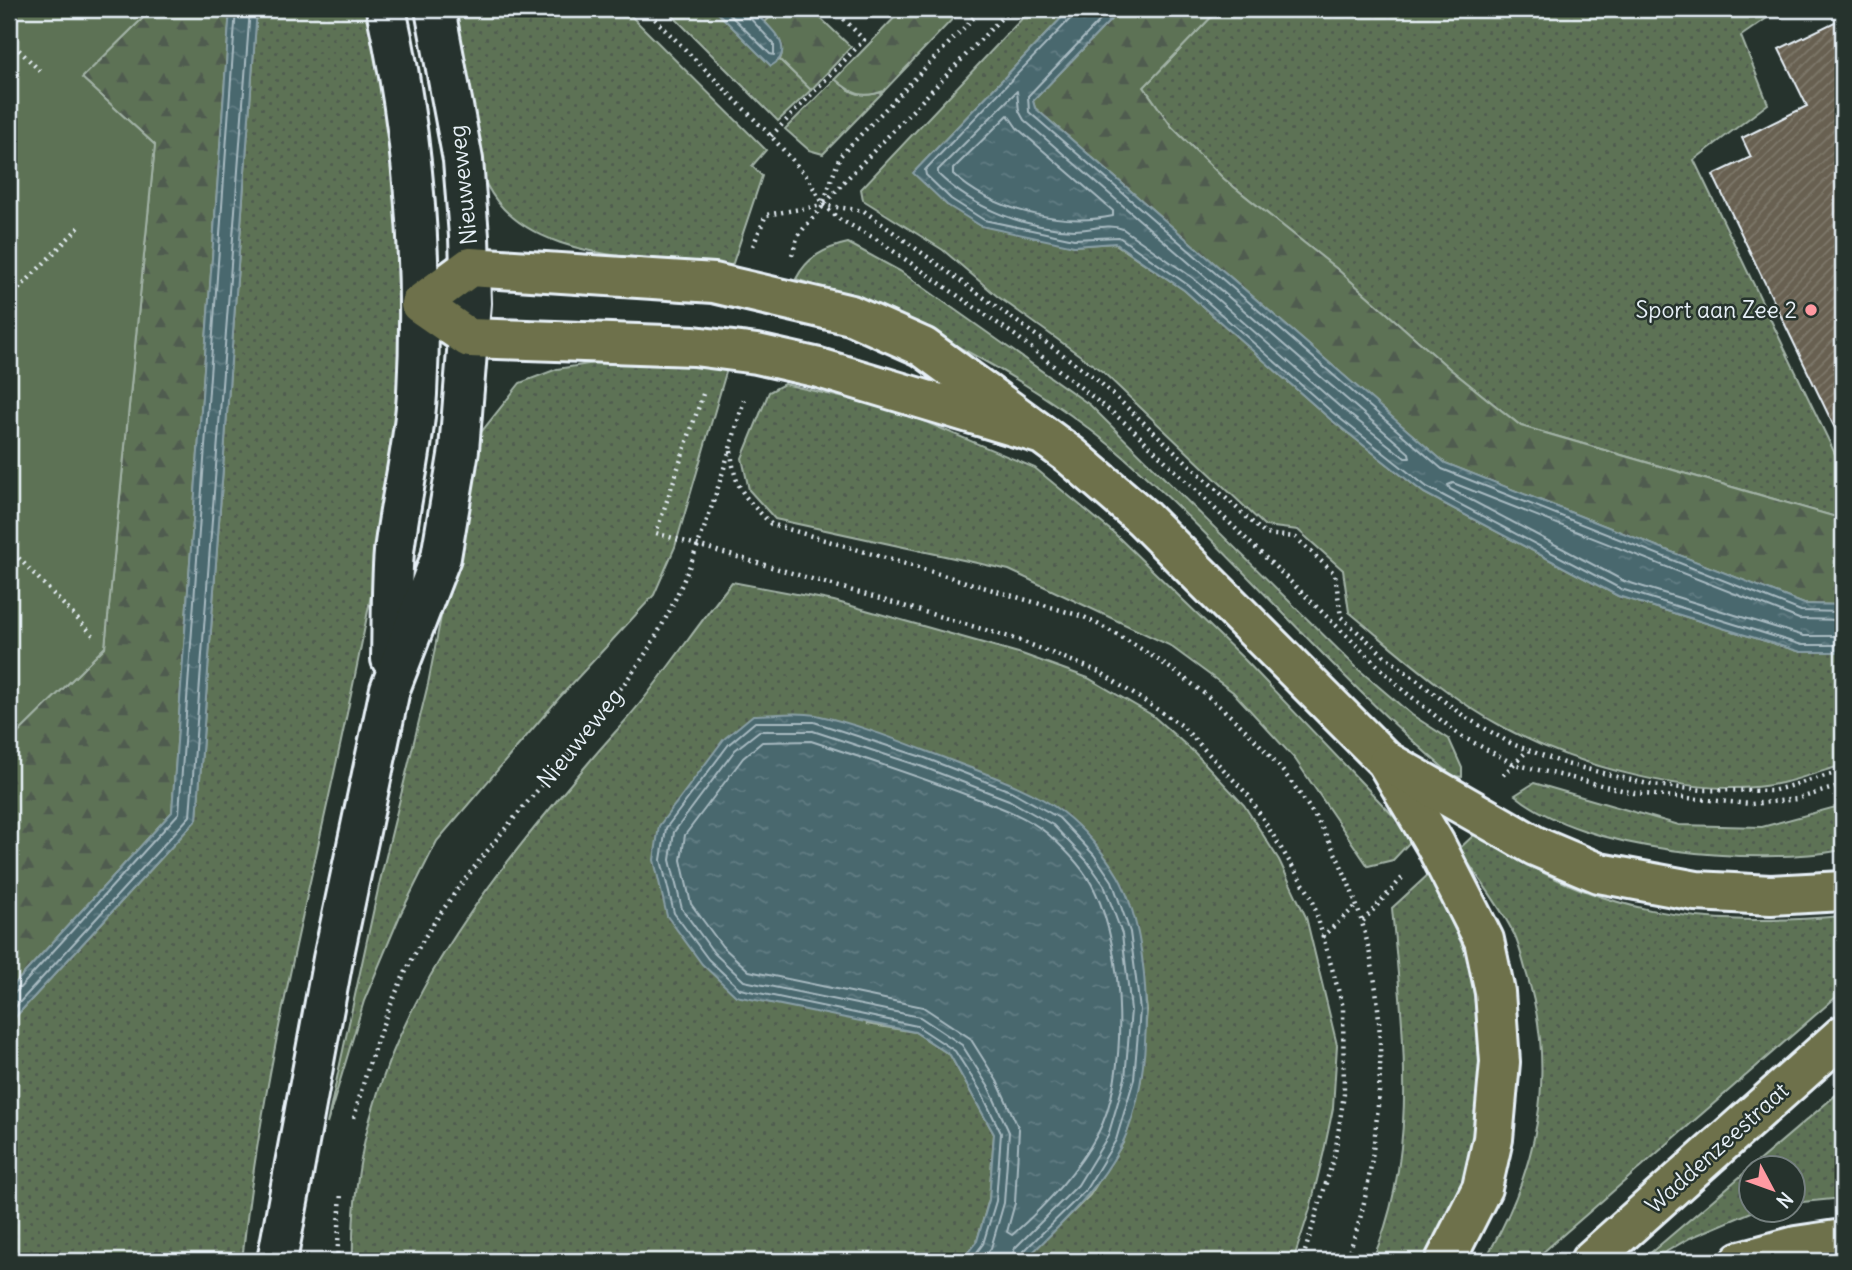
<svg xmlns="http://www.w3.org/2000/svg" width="1852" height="1270" font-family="Delius,sans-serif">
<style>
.grass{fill:url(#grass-dots);stroke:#a2b2a6;stroke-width:2}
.forest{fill:url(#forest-firs);stroke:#a2b2a6;stroke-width:2}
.green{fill:#5d7255;stroke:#a2b2a6;stroke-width:2}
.water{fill:url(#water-ripples);stroke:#889ea5;stroke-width:2}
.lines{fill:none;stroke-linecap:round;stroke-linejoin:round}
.shore{stroke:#a8bac1;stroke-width:2}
.building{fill:url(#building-hatch);stroke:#e8f1f8;stroke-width:2}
.minor-casing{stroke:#e8f1f8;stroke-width:44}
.major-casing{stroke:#e8f1f8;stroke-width:44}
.path{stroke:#e8f1f8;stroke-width:4.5;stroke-dasharray:2 5;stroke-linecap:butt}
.minor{stroke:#26332d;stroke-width:38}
.major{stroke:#6e714b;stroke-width:38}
.poi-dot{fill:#ff9aa2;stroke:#26332d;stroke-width:2.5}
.labels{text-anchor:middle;stroke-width:5;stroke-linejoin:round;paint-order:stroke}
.street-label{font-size:23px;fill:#e8f1f8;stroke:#26332d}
.poi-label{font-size:23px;fill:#e8f1f8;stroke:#26332d;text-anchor:end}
</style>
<defs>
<pattern id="grass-dots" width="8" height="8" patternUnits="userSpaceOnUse" patternTransform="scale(1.75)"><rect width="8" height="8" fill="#5d7255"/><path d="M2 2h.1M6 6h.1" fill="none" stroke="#505b4f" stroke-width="1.8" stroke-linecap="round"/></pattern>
<pattern id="forest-firs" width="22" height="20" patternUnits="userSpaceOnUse" patternTransform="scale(1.75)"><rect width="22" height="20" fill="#5d7255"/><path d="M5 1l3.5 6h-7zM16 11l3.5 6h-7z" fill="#505b4f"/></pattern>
<pattern id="water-ripples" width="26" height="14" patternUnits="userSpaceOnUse" patternTransform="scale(1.75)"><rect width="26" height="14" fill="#48676e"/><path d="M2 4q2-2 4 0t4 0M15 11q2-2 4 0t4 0" fill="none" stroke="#627d83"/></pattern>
<pattern id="building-hatch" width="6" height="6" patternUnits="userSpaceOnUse" patternTransform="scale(1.75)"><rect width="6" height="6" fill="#686151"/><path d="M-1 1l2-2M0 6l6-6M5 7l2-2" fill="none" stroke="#7e786b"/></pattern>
</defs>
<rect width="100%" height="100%" fill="#26332d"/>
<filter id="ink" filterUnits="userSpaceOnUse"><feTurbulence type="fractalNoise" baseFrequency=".0143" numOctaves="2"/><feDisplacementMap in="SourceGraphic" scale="14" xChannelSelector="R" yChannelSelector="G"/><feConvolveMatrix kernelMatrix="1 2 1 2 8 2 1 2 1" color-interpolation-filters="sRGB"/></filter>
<g filter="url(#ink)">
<g class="grass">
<path d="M 257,9 L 368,9 C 391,123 411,240 405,357 C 402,433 386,509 373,584 C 332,810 266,1033 242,1261 L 9,1261 L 9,1024 L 197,819 Z"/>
<path d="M 453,9 L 624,9 L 766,150 L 752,166 L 762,176 L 732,266 C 647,257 501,265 478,160 C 467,110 466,59 453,9 Z"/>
<polygon points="666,9 714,9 771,65 780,60 811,90 778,121"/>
<path d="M 1031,9 L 1070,9 L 914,172 L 947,205 L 1074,246 L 1114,243 L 1184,290 L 1329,418 L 1424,493 L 1618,596 L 1801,652 L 1843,652 L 1843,765 C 1823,771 1802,778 1782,783 C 1699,801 1576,766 1503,727 C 1447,697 1398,652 1349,612 L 1343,570 L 1298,530 L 1265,526 L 1103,372 L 997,296 L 943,250 L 863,200 L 861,189 Z"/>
<polygon points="1219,9 1780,9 1741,36 1768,104 1694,160 1838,460 1843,458 1843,492 1836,517 1521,426 1450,369 1337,269 1224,179 1172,127 1144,87"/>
<path d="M 835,79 C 852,94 862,99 884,91 L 823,154 L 809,150 L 785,129 Z"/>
<path d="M 848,243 L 900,271 L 1090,405 L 1358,669 L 1412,715 L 1449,739 L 1462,768 L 1462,777 L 1453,776 C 1336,679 1240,559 1125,458 C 1034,379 911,316 796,279 C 807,257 825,248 848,243 Z"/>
<polygon points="607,361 727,369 675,547 654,595 559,698 437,841 401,913 364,1001 327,1124 379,885 428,684 475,440 520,383 557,369"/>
<polygon points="784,384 897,410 1035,468 1115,534 1245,660 1401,824 1412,840 1393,860 1368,866 1295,759 1233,692 1169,645 1009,570 775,519 749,490 742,458 769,392"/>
<path d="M 732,582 L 834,601 L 1022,654 L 1088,678 L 1152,715 L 1195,753 L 1244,805 L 1279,860 L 1306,917 L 1337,1045 L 1333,1108 L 1324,1151 L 1310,1209 L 1293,1261 L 1024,1261 L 1090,1195 L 1123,1143 L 1141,1080 L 1147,1010 L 1137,930 L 866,1024 L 915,1032 L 950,1055 L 994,1134 L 989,1199 L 977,1241 L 961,1261 L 353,1261 C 348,1057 465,908 590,761 C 609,738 631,716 649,692 C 677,656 703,618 732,582 Z"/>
<path d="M 1534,783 L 1679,825 L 1762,827 L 1843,805 L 1843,850 C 1756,866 1585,853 1515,795 Z"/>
<path d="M 1476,833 C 1596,916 1701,928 1843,916 L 1843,991 L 1533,1261 L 1484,1261 C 1537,1173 1558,1075 1527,975 C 1523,962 1520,947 1514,934 C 1500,905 1477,877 1459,849 Z"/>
<path d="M 1429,874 L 1470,962 L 1486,1096 L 1470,1179 L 1430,1261 L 1372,1261 C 1421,1151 1402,1024 1392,908 Z"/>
<polygon points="1843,1089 1843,1198 1793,1203 1792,1168 1750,1168 1750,1210 1754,1211 1690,1238 1650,1261 1641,1261"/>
</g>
<g class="forest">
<polygon points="152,9 230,9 172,812 9,990 9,742 105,647 155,145 82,78"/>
<path d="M 779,9 L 811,9 L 851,47 L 811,90 L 780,60 C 787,43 776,35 765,22 Z"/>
<path d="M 903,9 L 962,9 L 884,91 C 862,99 852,94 835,79 Z"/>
<polygon points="1121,9 1219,9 1144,87 1172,127 1224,179 1337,269 1450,369 1521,426 1836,517 1843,492 1843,605 1804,604 1445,463 1035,108 1033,101"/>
</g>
<polygon class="green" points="9,9 152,9 82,78 155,145 105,647 9,742"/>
<g class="water">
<polygon points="230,9 257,9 197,819 9,1024 9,990 172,812"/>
<path d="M 714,9 L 750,9 C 766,23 800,49 771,66 Z"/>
<polygon points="1070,9 1121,9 1033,101 1035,108 1445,463 1804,604 1843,605 1843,652 1801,652 1618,596 1424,493 1329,418 1184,290 1115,243 1074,246 981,226 947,205 913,173"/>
<path d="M 753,715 C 773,715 797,711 816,715 C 858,724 902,742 942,757 C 982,773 1027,786 1062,812 C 1083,828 1105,854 1118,876 C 1154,940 1155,1079 1122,1144 C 1098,1191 1060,1225 1024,1261 L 961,1261 L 977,1241 L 989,1200 L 994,1134 L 950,1055 L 915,1032 L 736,996 L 702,964 L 667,916 L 654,860 L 659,826 L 724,739 Z"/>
</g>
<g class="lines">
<g class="shore">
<polyline points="724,9 770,54 774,55 774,44 748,16 746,9"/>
<polyline points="1075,9 1072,17 925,170 926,175 951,199 984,220 1074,239 1119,237 1188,285 1333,413 1427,487 1621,589 1802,645 1843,645"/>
<polyline points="1111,9 1028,96 1029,112 1442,469 1801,611 1843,612"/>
<path d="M 1017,91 L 1019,111 L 1024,120 L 1409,453 L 1410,458 L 1405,458 L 1339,406 L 1193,278 L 1123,229 C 1108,223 1091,230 1075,230 C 1024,228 974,209 938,174 L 938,170 Z"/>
<path d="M 1008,115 L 1017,128 L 1113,211 L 1113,216 C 1062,227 991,210 953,174 L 953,169 Z"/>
<polyline points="1843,620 1799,619 1453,483 1448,485 1450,489 1624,581 1804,636 1843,636"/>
<path d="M 811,741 C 863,758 915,775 967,795 C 994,805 1025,815 1048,834 C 1065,849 1086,871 1095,891 C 1124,951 1130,1075 1097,1135 C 1076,1174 1045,1206 1012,1235 L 1007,1232 L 1015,1203 L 1019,1129 L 997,1081 L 970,1038 L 923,1007 L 749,971 L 722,946 L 691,904 L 681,860 L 685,835 L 743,758 L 762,742 Z"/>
<polyline points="9,994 17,991 179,813 236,9"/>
<polyline points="9,1014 190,816 250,9"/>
<polyline points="970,1261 983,1244 996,1201 1001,1133 980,1090 955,1051 917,1026 740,989 708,959 674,913 661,860 666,828 729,744 755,722 814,722 925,758 1013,792 1059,818 1094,855 1112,881 1130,932 1140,1010 1134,1079 1116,1140 1085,1191 1021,1254 1019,1261"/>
<polyline points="981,1261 991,1248 1004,1203 1009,1132 988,1086 962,1045 920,1017 744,981 714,953 682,909 670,860 674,832 735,750 759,731 813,731 923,767 1009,800 1053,825 1087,861 1104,885 1122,934 1131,1010 1125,1078 1108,1136 1078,1185 1015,1248 1010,1261"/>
</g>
</g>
<polygon class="building" points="1843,18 1843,445 1713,175 1751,157 1742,138 1807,106 1779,49"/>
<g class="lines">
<defs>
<g id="minor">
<path d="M 386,9 C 414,136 424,264 417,394 C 414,447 400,500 394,552 C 391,587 392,623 391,659"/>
<polyline points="277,1261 333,959 390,689 441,557 459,450 471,303 469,236 463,160 435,9"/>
</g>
<g id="major">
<polyline points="1043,435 819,368 757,354 694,346 469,338 420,304 470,267 714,283 851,315 923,347 1070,455 1142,517 1386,761 1435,844 1484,940 1495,992 1500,1062 1493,1139 1482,1188 1445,1261"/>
<polyline points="1388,762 1535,846 1599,873 1696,891 1771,895 1843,891"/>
<polyline points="1590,1261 1843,1035"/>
<polyline points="1741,1261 1796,1246 1843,1239"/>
</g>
</defs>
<use href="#minor" class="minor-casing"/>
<use href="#major" class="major-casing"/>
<g class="path">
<polyline points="645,9 771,136 808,178 823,205 839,219 876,239 1016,336 1129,426 1404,691 1461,736 1514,764 1634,793 1751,804 1797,799 1843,785"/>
<polyline points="9,40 42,73"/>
<polyline points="771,136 864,40 842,17 850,9"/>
<polyline points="824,201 840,156 982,9"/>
<polyline points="753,246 766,215 823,205 864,211 1095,378 1265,534 1295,537 1335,574 1341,617 1386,657 1465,717 1512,744 1566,764 1652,785 1703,790 1772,791 1843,771"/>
<polyline points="792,255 798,235 843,183 1010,9"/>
<polyline points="9,299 82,224"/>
<polyline points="703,394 656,533 1016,639 1100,672 1181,725 1248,795 1312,898 1343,1007 1344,1094 1335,1154 1302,1261"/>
<path d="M 731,451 C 735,491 745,497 771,524 L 1084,617 C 1287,720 1401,883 1377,1116 C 1372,1164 1365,1217 1345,1261"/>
<polyline points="9,548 94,636"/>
<polyline points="1503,775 1528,750"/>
<polyline points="1363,921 1402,878"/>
<polyline points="1322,937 1356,906"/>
<path d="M 354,1118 C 372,1047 397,975 440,914 C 499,828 574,754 635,669 C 687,597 720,485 744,400"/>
<polyline points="337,1261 341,1192"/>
</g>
<use href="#minor" class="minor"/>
<use href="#major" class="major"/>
</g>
</g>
<circle class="poi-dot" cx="1811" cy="310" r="7"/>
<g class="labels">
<g class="street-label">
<text transform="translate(463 185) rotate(-96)" y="8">Nieuweweg</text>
<text transform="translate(580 738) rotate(-51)" y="8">Nieuweweg</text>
<text transform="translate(1717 1148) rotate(-42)" y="8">Waddenzeestraat</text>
</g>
<g class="poi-label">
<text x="1797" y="318">Sport aan Zee 2</text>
</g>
</g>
<rect width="1852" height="1270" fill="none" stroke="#26332d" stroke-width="35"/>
<rect x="18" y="18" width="1817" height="1235" fill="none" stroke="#e8f1f8" stroke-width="2.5" filter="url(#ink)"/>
<g transform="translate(1772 1189) rotate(131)"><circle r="33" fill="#26332d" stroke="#747f7e" stroke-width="2"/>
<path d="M0-5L12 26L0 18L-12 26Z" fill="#ff9aa2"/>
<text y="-10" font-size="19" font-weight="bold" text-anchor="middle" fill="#e8f1f8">N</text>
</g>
</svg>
